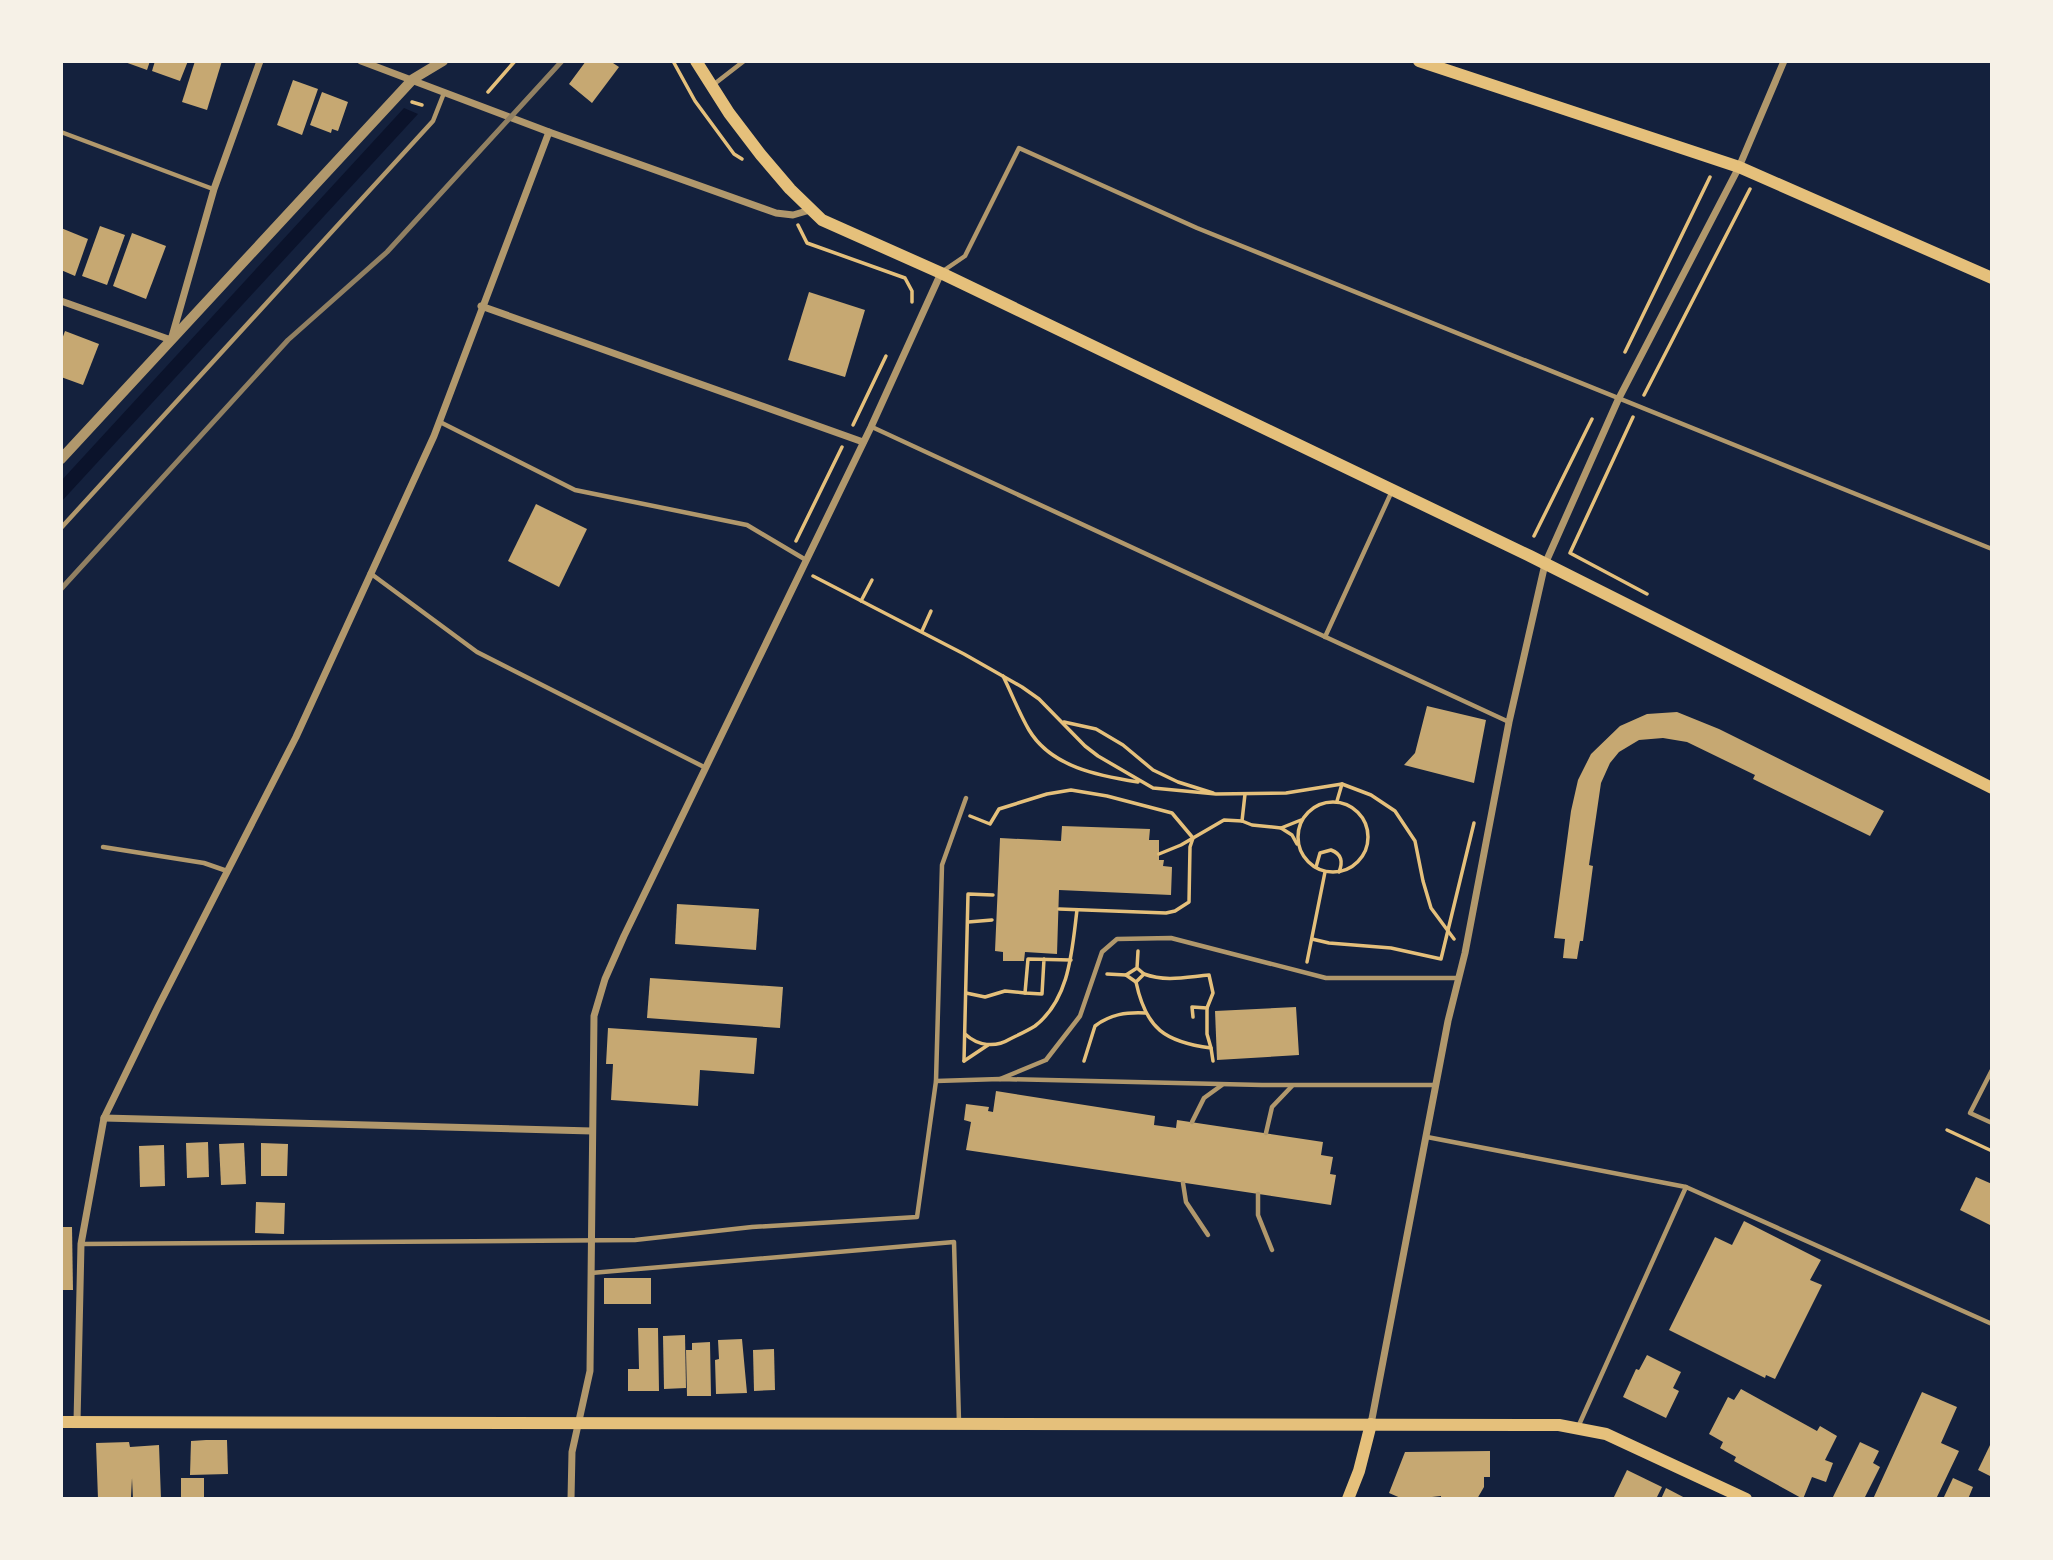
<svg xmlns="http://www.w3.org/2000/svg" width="2053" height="1560" font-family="Signika,sans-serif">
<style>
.water{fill:#0b132b}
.building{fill:#c6a872}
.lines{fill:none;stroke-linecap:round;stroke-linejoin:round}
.path{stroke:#e5c07b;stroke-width:3.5}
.service{stroke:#b1986c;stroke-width:4.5}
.minor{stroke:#b1986c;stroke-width:7}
.tertiary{stroke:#b1986c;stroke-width:10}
.secondary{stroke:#e5c07b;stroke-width:12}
.rail{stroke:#918062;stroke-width:5}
</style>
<rect width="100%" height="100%" fill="#14213d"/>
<polygon class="water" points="404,108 418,114 61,502 61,481"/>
<g class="building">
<polygon points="122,61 150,61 147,70"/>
<polygon points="155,61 188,61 180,81 152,71"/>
<polygon points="195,61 222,61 207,110 182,102"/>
<polygon points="586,61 615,61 613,63 619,67 592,103 569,84"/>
<polygon points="293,80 318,89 302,135 277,125"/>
<polygon points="322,92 348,102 338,131 332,129 331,133 310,125"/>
<polygon points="100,226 125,235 107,285 82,276"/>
<polygon points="61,228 88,239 75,276 61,270"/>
<polygon points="132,233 166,246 146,299 113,286"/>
<polygon points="809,292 865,310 845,377 788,360"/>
<polygon points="65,331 99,344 83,385 61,377 61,342"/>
<polygon points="536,504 587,529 559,587 508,561"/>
<polygon points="1427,706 1486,720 1474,783 1404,765 1415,753"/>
<polygon points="1677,712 1719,729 1884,811 1870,836 1753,779 1755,775 1687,742 1663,738 1639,740 1619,752 1610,763 1601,783 1589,865 1593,866 1583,941 1580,941 1577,959 1563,958 1565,939 1554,938 1571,811 1578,780 1591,754 1620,726 1647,714"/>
<polygon points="1062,826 1150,829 1149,840 1159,840 1159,860 1164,860 1163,866 1172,867 1171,895 1059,890 1057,954 1025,952 1024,961 1003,961 1003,952 995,951 1000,838 1061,841"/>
<polygon points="677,904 759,909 756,950 675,944"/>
<polygon points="650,978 783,987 780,1028 647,1018"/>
<polygon points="1296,1007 1299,1055 1217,1060 1215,1011"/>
<polygon points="608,1028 757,1038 754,1074 700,1070 698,1106 611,1100 613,1064 606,1064"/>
<polygon points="996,1091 1155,1116 1154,1125 1176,1128 1177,1120 1323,1142 1321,1155 1333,1157 1330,1174 1336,1175 1331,1205 966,1150 971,1122 964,1120 966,1104 989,1107 988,1111 993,1112"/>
<polygon points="208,1142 209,1177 187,1178 186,1143"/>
<polygon points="244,1143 246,1184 221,1185 219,1144"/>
<polygon points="261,1143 288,1144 287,1176 261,1176"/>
<polygon points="164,1145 165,1186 140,1187 139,1146"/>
<polygon points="1976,1177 1992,1184 1992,1226 1960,1210"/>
<polygon points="256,1202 285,1203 284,1234 255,1233"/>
<polygon points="1744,1221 1821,1260 1810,1280 1822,1285 1775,1379 1766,1375 1765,1378 1669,1330 1715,1237 1732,1245"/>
<polygon points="61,1227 72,1227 73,1290 61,1290"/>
<rect x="604" y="1278" width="47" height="26"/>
<polygon points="638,1328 658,1328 659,1391 628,1391 628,1369 639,1369"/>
<polygon points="685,1335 686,1388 664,1389 663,1336"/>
<polygon points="742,1339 747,1393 716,1394 715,1360 719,1359 718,1340"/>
<polygon points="710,1342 711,1396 687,1396 686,1350 692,1350 692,1343"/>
<polygon points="774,1349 775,1390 754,1391 753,1350"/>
<polygon points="1647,1355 1681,1372 1673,1388 1679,1391 1666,1418 1623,1397 1636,1369 1639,1370"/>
<polygon points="1741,1389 1817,1431 1820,1426 1837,1436 1825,1460 1833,1463 1826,1482 1812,1477 1803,1499 1734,1461 1736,1457 1720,1448 1723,1442 1709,1434 1728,1397 1734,1400"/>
<polygon points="1922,1392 1957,1407 1941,1443 1959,1451 1936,1499 1873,1499"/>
<polygon points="206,1440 227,1440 228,1474 190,1475 191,1441"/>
<polygon points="1992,1441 1992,1477 1978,1470"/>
<polygon points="129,1442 130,1447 159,1445 161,1499 133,1499 132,1478 131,1497 98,1499 96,1443"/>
<polygon points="1860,1442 1879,1451 1873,1463 1880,1467 1864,1499 1832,1499"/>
<polygon points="1490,1451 1490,1477 1484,1477 1484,1487 1477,1499 1441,1499 1441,1496 1432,1497 1431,1499 1403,1499 1389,1493 1405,1452"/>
<polygon points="1627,1470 1662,1487 1656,1499 1613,1499"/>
<rect x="181" y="1478" width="23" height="21"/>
<polygon points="1953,1478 1973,1487 1968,1499 1943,1499"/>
<polygon points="1666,1488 1687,1499 1661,1499"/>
</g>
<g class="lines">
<g class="path">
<polyline points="673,61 695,101 734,154 742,159"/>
<polyline points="488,92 515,61"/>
<polyline points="412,102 422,105"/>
<polyline points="798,225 807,243 905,278 912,291 912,302"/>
<polyline points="1625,352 1710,177"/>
<polyline points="1644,395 1750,189"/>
<polyline points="1633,417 1570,553 1647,594"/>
<polyline points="853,425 886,356"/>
<polyline points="1534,536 1592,419"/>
<polyline points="796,541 842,447"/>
<polyline points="813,576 964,654 1022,687 1039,699 1085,746 1098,756 1153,788 1216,794 1286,793 1342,784 1371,795 1395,811 1415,841 1423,881 1431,908 1454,939"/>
<polyline points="861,601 872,580"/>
<polyline points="922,631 931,611"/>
<path d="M 1003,676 C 1012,694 1019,713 1029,730 C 1051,767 1099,776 1138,782"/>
<polyline points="1064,722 1096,729 1123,745 1153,770 1178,782 1213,793"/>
<polyline points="1337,801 1342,784"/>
<circle cx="1333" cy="837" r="35"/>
<polyline points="970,816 990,824 999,809 1047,794 1071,790 1107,796 1172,813 1193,838 1190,847 1189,902 1175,911 1166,913 1059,909"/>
<polyline points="1242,821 1245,794"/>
<polyline points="1281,828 1301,820"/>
<polyline points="1159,854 1181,845 1224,820 1242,821 1252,825 1281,828 1292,835 1297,844"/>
<path d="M 1316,867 L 1320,853 L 1331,850 C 1342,854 1343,862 1339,872"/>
<polyline points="968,922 992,920"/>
<polyline points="1312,939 1329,943 1391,948 1441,959 1474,823"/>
<polyline points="1044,959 1042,994 1025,993 1028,959 1071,960"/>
<polyline points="1307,962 1325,872"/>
<polyline points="1137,968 1126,975 1136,982 1144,974 1137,968 1138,951"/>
<polyline points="1107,974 1126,975"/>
<path d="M 1144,974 C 1166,982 1186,977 1209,975 L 1213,993 L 1207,1008"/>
<path d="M 1136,982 C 1146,1029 1165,1042 1211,1048 L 1213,1061"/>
<polyline points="966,993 985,997 1005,991 1025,993"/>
<polyline points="1193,1017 1192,1007 1207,1008 1207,1034 1211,1048"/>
<path d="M 965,1034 C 978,1046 995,1048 1010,1039 C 1018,1035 1027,1031 1035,1026 C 1070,999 1072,950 1077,910"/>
<polyline points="964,1061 968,894 993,895"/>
<polyline points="964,1061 988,1045"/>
<path d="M 1084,1061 L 1095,1026 C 1111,1014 1126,1012 1146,1013"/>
<polyline points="1947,1130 1992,1151"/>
</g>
<g class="service">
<polyline points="713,85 744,61"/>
<polyline points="61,132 213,189"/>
<polyline points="943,271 965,256 1019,148 1197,228 1992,549"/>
<polyline points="440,422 575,490 747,525 806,560"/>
<polyline points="872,427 1509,722"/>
<polyline points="61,528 433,121 444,93"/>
<polyline points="370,573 477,652 706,768"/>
<polyline points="1325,637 1392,491"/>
<polyline points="103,847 204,863 227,871"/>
<polyline points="1992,1070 1970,1113 1992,1123"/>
<polyline points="1000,1079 1046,1060 1080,1016 1102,952 1117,939 1171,938 1326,978 1459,978"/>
<polyline points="936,1081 1000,1079 1262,1085 1436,1085"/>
<polyline points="1192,1122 1204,1098 1222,1085"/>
<polyline points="1266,1133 1272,1107 1292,1086"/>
<polyline points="1427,1137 1686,1187 1992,1324"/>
<polyline points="1183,1183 1186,1202 1208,1235"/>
<polyline points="1258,1194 1258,1215 1272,1250"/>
<polyline points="82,1244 635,1240 752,1227 917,1217 936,1081 942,865 966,798"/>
<polyline points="591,1273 954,1242 959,1422"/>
<polyline points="1578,1427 1686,1187"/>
</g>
<g class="minor">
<polyline points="361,61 549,132 776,213 793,215 810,210"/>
<polyline points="61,301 171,340 214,189 260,61"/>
<polyline points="481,306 863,442"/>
<polyline points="104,1118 592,1131"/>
<polyline points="77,1422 81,1244 104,1118 158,1007 296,737 434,436 549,132"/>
<polyline points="1371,1424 1448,1021 1465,953 1509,722 1545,564 1618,400 1739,167 1784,61"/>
<polyline points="571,1499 572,1452 590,1371 594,1016 605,979 624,936 871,427 941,273"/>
</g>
<polyline class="tertiary" points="61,459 413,79 443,61"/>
<g class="secondary">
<polyline points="696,61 729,113 761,155 790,189 822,220 941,273 1530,556 1992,788"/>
<polyline points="1419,61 1739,167 1992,278"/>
<polyline points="61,1422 1559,1425 1606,1434 1746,1499"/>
<polyline points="1348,1499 1359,1471 1371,1424"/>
</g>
<polyline class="rail" points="61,589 288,340 387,252 562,61"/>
</g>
<rect width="2053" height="1560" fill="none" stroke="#f6f1e7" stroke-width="126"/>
</svg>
